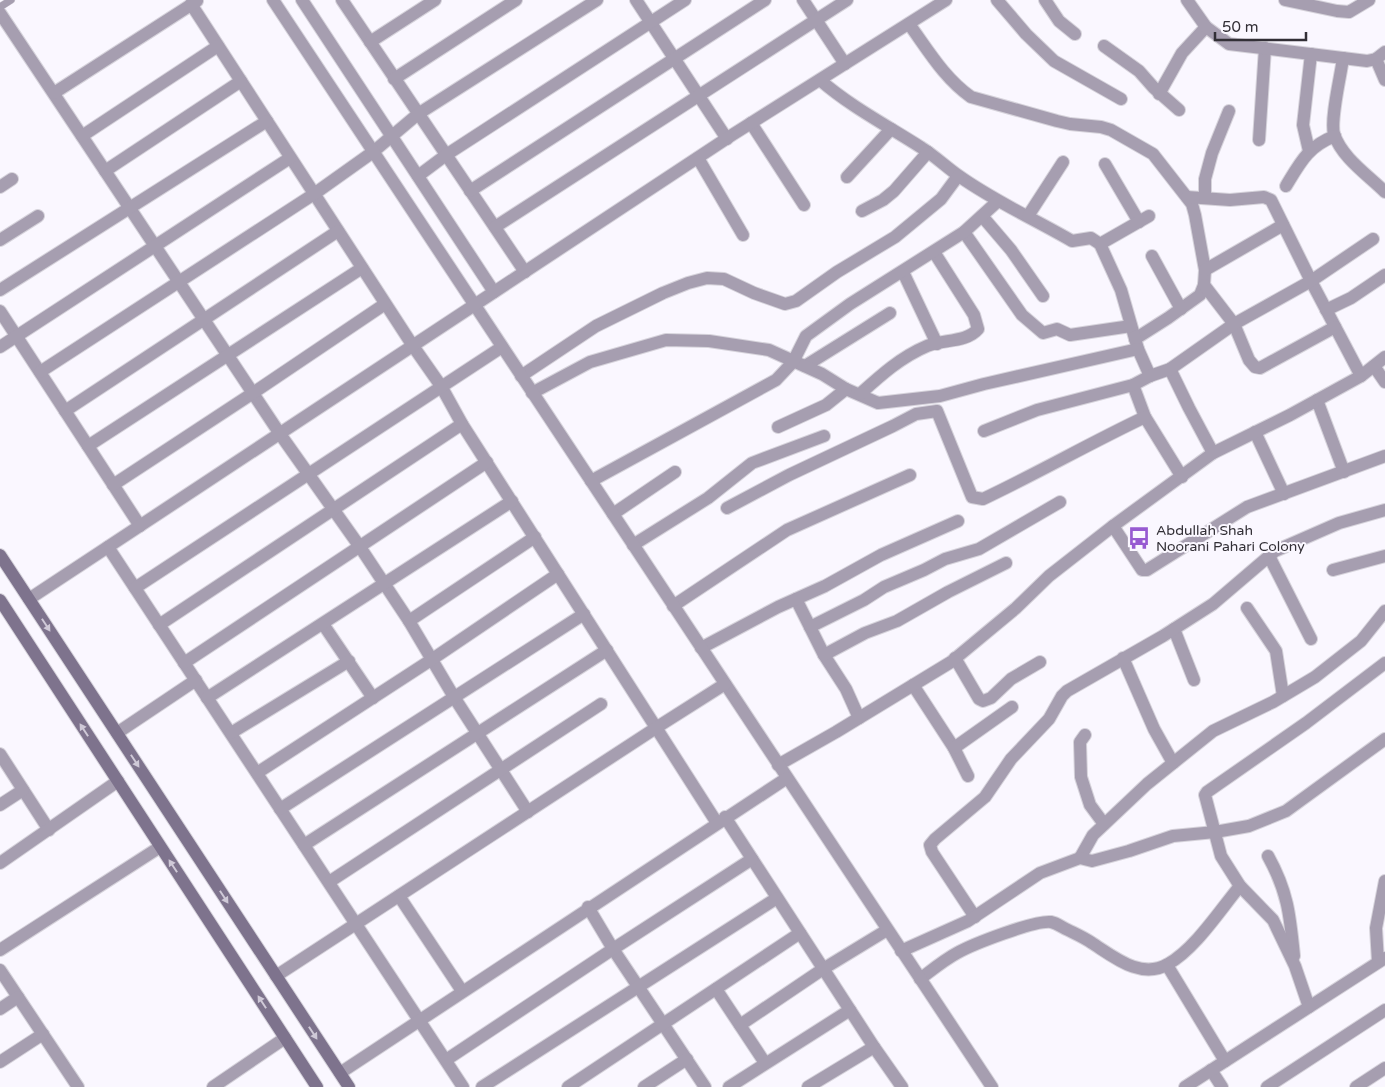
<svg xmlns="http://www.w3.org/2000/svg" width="1385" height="1087" font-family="'Varela Round',sans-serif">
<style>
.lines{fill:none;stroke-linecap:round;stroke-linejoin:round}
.service-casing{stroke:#d6d3db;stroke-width:8}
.minor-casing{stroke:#d6d3db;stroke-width:14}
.tertiary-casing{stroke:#d6d3db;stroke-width:14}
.secondary-casing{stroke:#d6d3db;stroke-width:14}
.service{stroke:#a69eb0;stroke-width:7}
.minor{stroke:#a69eb0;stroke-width:12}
.tertiary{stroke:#a69eb0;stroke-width:12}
.secondary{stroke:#7e738d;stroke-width:12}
.oneway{fill:#cfc9d7}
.labels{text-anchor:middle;stroke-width:4;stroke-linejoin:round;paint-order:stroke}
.poi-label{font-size:14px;fill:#322f36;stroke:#faf7ff;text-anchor:start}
</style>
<rect width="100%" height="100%" fill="#faf7ff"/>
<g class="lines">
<defs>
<polyline id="service" points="0,7 11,0"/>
<g id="minor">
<polyline points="342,0 525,272"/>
<polyline points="636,0 727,139"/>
<polyline points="803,0 845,64"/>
<polyline points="997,0 1026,34 1054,61 1121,99"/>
<polyline points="1045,0 1059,21 1075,34"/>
<polyline points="1285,0 1337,11 1349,12 1369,0"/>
<polyline points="191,4 413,346 441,386 462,424 717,823"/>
<polyline points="0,13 280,434 360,547 409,621 454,697 528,812"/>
<path d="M 909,24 C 928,50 944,78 971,97 L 1057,121 L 1070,124 L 1101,127 L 1111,130 L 1153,154 L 1192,204 L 1195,215 L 1205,270 L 1204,285 L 1200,295 L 1168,318 L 1135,339"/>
<polyline points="370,42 435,0"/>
<polyline points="1104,46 1139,71 1154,88 1179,110"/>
<path d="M 1343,58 C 1341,75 1330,119 1334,134 C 1342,158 1368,175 1385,192"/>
<polyline points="1376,59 1385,80"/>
<polyline points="394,79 516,0"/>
<path d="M 820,80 C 851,107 888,126 922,148 C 935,156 946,167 959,176 C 994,201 1034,219 1072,241 L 1091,238 L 1100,244 L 1121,290 L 1138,349 L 1150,376"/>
<polyline points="54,93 197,1"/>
<polyline points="1159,94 1182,53 1206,27"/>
<polyline points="751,123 804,205"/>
<polyline points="82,136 218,46"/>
<polyline points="1259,140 1265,48"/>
<polyline points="1309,151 1303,125 1311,54"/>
<polyline points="698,158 743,235"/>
<polyline points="1105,164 1139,222"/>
<polyline points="105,171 241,81"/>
<polyline points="418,176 446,155 685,0"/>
<polyline points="847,177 891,129"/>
<path d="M 1286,186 C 1300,163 1308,146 1335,136"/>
<polyline points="0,187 12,179"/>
<polyline points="470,191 765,0"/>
<polyline points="1187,197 1230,200 1264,197 1271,200 1311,281 1361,376"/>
<polyline points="1205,198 1205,179 1212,153 1229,111"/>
<polyline points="862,211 883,200 894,191 928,152"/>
<polyline points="982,216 1011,250 1043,296"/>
<polyline points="1028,216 1063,162"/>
<polyline points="495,227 847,0"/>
<polyline points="964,232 1022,315 1043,333 1057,329 1070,335 1131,326"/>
<polyline points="0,240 38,216"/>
<polyline points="1100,244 1149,216"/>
<polyline points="1152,256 1181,309"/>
<polyline points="1205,270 1283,225"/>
<polyline points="903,272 937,344"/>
<polyline points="1204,285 1234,324 1249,360 1255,367 1260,368 1335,327"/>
<polyline points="0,290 267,121"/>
<polyline points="1326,310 1351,298 1385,275"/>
<polyline points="0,311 140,526"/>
<polyline points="0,347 290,158"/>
<polyline points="805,366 890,313"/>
<polyline points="1374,366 1385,382"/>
<polyline points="1170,369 1189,408 1213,453"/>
<polyline points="40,372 314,194 373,152 418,114 597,0"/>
<polyline points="521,376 596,326 663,293 688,283 707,278 724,279 754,293 785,304 796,301 837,272 895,237 941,199 958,176"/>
<polyline points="1133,385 1145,417 1182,477"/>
<polyline points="532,393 590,362 666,340 709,341 769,350 822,374 846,389 878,403 940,396 984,384 1138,349"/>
<path d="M 860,394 C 881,375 901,357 927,346 C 943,339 966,343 978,329 L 974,315 L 934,252"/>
<polyline points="1317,400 1344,472"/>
<polyline points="65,411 338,231"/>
<polyline points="778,427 826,405 846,389"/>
<polyline points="984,431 1037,410 1133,385 1150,376 1170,369 1234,324 1311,281 1373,239"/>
<polyline points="1255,432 1284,494"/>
<polyline points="88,446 362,268"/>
<polyline points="591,481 776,380 793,362 806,336 850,304 964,232 998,201"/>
<polyline points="113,485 253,393 385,304"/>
<path d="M 727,508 L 789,475 L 893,426 L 916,414 L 937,411 L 972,497 L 983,499 C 1038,473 1090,443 1145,417"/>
<polyline points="613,514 675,472"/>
<polyline points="1113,526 1142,570 1147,570 1247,507 1385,456"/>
<polyline points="633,545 708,498 752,463 824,436"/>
<polyline points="108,547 463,1087"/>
<polyline points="1269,556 1311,639"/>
<polyline points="1333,570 1385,556"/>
<polyline points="135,588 502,347"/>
<polyline points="796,599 824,655 846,689 859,718"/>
<polyline points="673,606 787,530 910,475"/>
<polyline points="1247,608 1276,651 1283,696"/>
<polyline points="409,621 535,537"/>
<polyline points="323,624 373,698"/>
<polyline points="159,625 462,424"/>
<polyline points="810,627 864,600 884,587 924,570 945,559 979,549 1060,502"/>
<polyline points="1174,629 1194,680"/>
<polyline points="701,648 778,607 825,586 881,555 958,521"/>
<polyline points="824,655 865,633 897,621 948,592 1006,563"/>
<polyline points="955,658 979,699 983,701 991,698 1011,679 1040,662"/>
<polyline points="1123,658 1154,729 1173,763"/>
<polyline points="184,663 487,462"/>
<polyline points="913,685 954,748 968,776"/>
<polyline points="207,698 512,501"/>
<polyline points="117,733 196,680"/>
<polyline points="231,733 349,661"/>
<polyline points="1085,735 1080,742 1081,777 1090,805 1104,824"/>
<polyline points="954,748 1012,707"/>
<polyline points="0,754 49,830"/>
<polyline points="778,765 836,732 951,662 1016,608 1049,576 1113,526 1213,453 1290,415 1361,376 1385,357"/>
<polyline points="257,773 431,660 558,574"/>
<polyline points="0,805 23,790"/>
<polyline points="280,809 584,614"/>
<polyline points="725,817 874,1047 902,1087"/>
<polyline points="304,845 607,650"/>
<path d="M 1268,856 C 1288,892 1290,916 1294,956"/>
<polyline points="1080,858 1093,835 1147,784 1213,731 1273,702 1315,677 1361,641 1385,611"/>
<polyline points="0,863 118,781"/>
<polyline points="329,882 601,704"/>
<polyline points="399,896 462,991"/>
<polyline points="588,907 613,949 705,1087"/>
<polyline points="975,917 932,852 930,845 935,839 985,797 1011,759 1049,719 1062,696 1067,691 1163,636 1213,604 1275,551 1339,523 1385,510"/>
<polyline points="901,951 968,921 1040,873 1080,858 1092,861 1129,851 1173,836 1215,832 1249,826 1286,811 1385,739"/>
<polyline points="1378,962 1376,928 1385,881"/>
<polyline points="1167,965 1225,1061"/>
<polyline points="0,970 78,1087"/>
<path d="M 920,979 C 932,970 944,960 957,953 C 973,944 1035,920 1051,922 C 1057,923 1063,928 1068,930 C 1076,934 1085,938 1092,943 C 1114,957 1141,980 1168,964 C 1195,949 1220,910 1240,886"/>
<polyline points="716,989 765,1063"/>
<polyline points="1309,1007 1295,966 1273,920 1240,886 1221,856 1205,795 1207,792 1306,723 1385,663"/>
<polyline points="0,1009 18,997"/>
<polyline points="740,1025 823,969 887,930"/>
<polyline points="446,1060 613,949 752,859"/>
<polyline points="0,1062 43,1034"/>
<polyline points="1211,1070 1222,1087"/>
<polyline points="213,1087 285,1038"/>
<polyline points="482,1087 777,898"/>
<polyline points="568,1087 800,933"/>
<polyline points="644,1087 687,1059"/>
<polyline points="729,1087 850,1010"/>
<polyline points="808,1087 874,1047"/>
<polyline points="1267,1087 1385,1010"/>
<polyline points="1356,1087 1385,1068"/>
</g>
<g id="tertiary">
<polyline points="273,0 992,1087"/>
<polyline points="302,0 494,292"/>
<polyline points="1187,0 1206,27 1229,44 1367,61 1376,59 1385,52"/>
<polyline points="29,599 732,135 946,0"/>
<polyline points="0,950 160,847"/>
<polyline points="276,976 662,724 725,684"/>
<polyline points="340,1073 787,778"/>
<polyline points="1185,1087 1385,958"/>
</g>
<g id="secondary">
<polyline points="0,555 349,1087"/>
<polyline points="0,600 317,1087"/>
</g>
</defs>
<use href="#service" class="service-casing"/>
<use href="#minor" class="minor-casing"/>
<use href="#tertiary" class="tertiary-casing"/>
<use href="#secondary" class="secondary-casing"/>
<use href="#service" class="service"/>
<use href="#minor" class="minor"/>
<use href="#tertiary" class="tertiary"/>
<use href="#secondary" class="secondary"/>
</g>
<defs><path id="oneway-solid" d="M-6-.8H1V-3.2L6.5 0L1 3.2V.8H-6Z" transform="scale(1.25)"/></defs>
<g class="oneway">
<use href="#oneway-solid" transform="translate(46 625) rotate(57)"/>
<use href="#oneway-solid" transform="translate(84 730) rotate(-123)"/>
<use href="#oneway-solid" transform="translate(135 761) rotate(57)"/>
<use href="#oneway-solid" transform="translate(173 866) rotate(-123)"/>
<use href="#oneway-solid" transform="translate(224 897) rotate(57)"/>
<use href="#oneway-solid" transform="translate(262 1002) rotate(-123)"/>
<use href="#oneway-solid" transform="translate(313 1033) rotate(57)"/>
</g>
<defs>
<symbol id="bus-bare" viewBox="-9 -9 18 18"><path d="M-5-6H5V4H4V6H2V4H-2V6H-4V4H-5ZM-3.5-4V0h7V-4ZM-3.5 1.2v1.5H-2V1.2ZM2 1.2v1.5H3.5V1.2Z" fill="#975ad1" stroke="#faf7ff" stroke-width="2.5" paint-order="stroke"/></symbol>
</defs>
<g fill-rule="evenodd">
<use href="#bus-bare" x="1123" y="522" width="32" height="32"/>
</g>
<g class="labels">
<g class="poi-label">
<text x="1156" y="535">Abdullah Shah<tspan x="1156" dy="16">Noorani Pahari Colony</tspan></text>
</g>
</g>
<path d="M1215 32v8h91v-8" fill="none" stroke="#322f36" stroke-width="2.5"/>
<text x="1222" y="32" font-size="15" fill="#322f36" stroke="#faf7ff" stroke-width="4" paint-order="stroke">50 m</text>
</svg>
